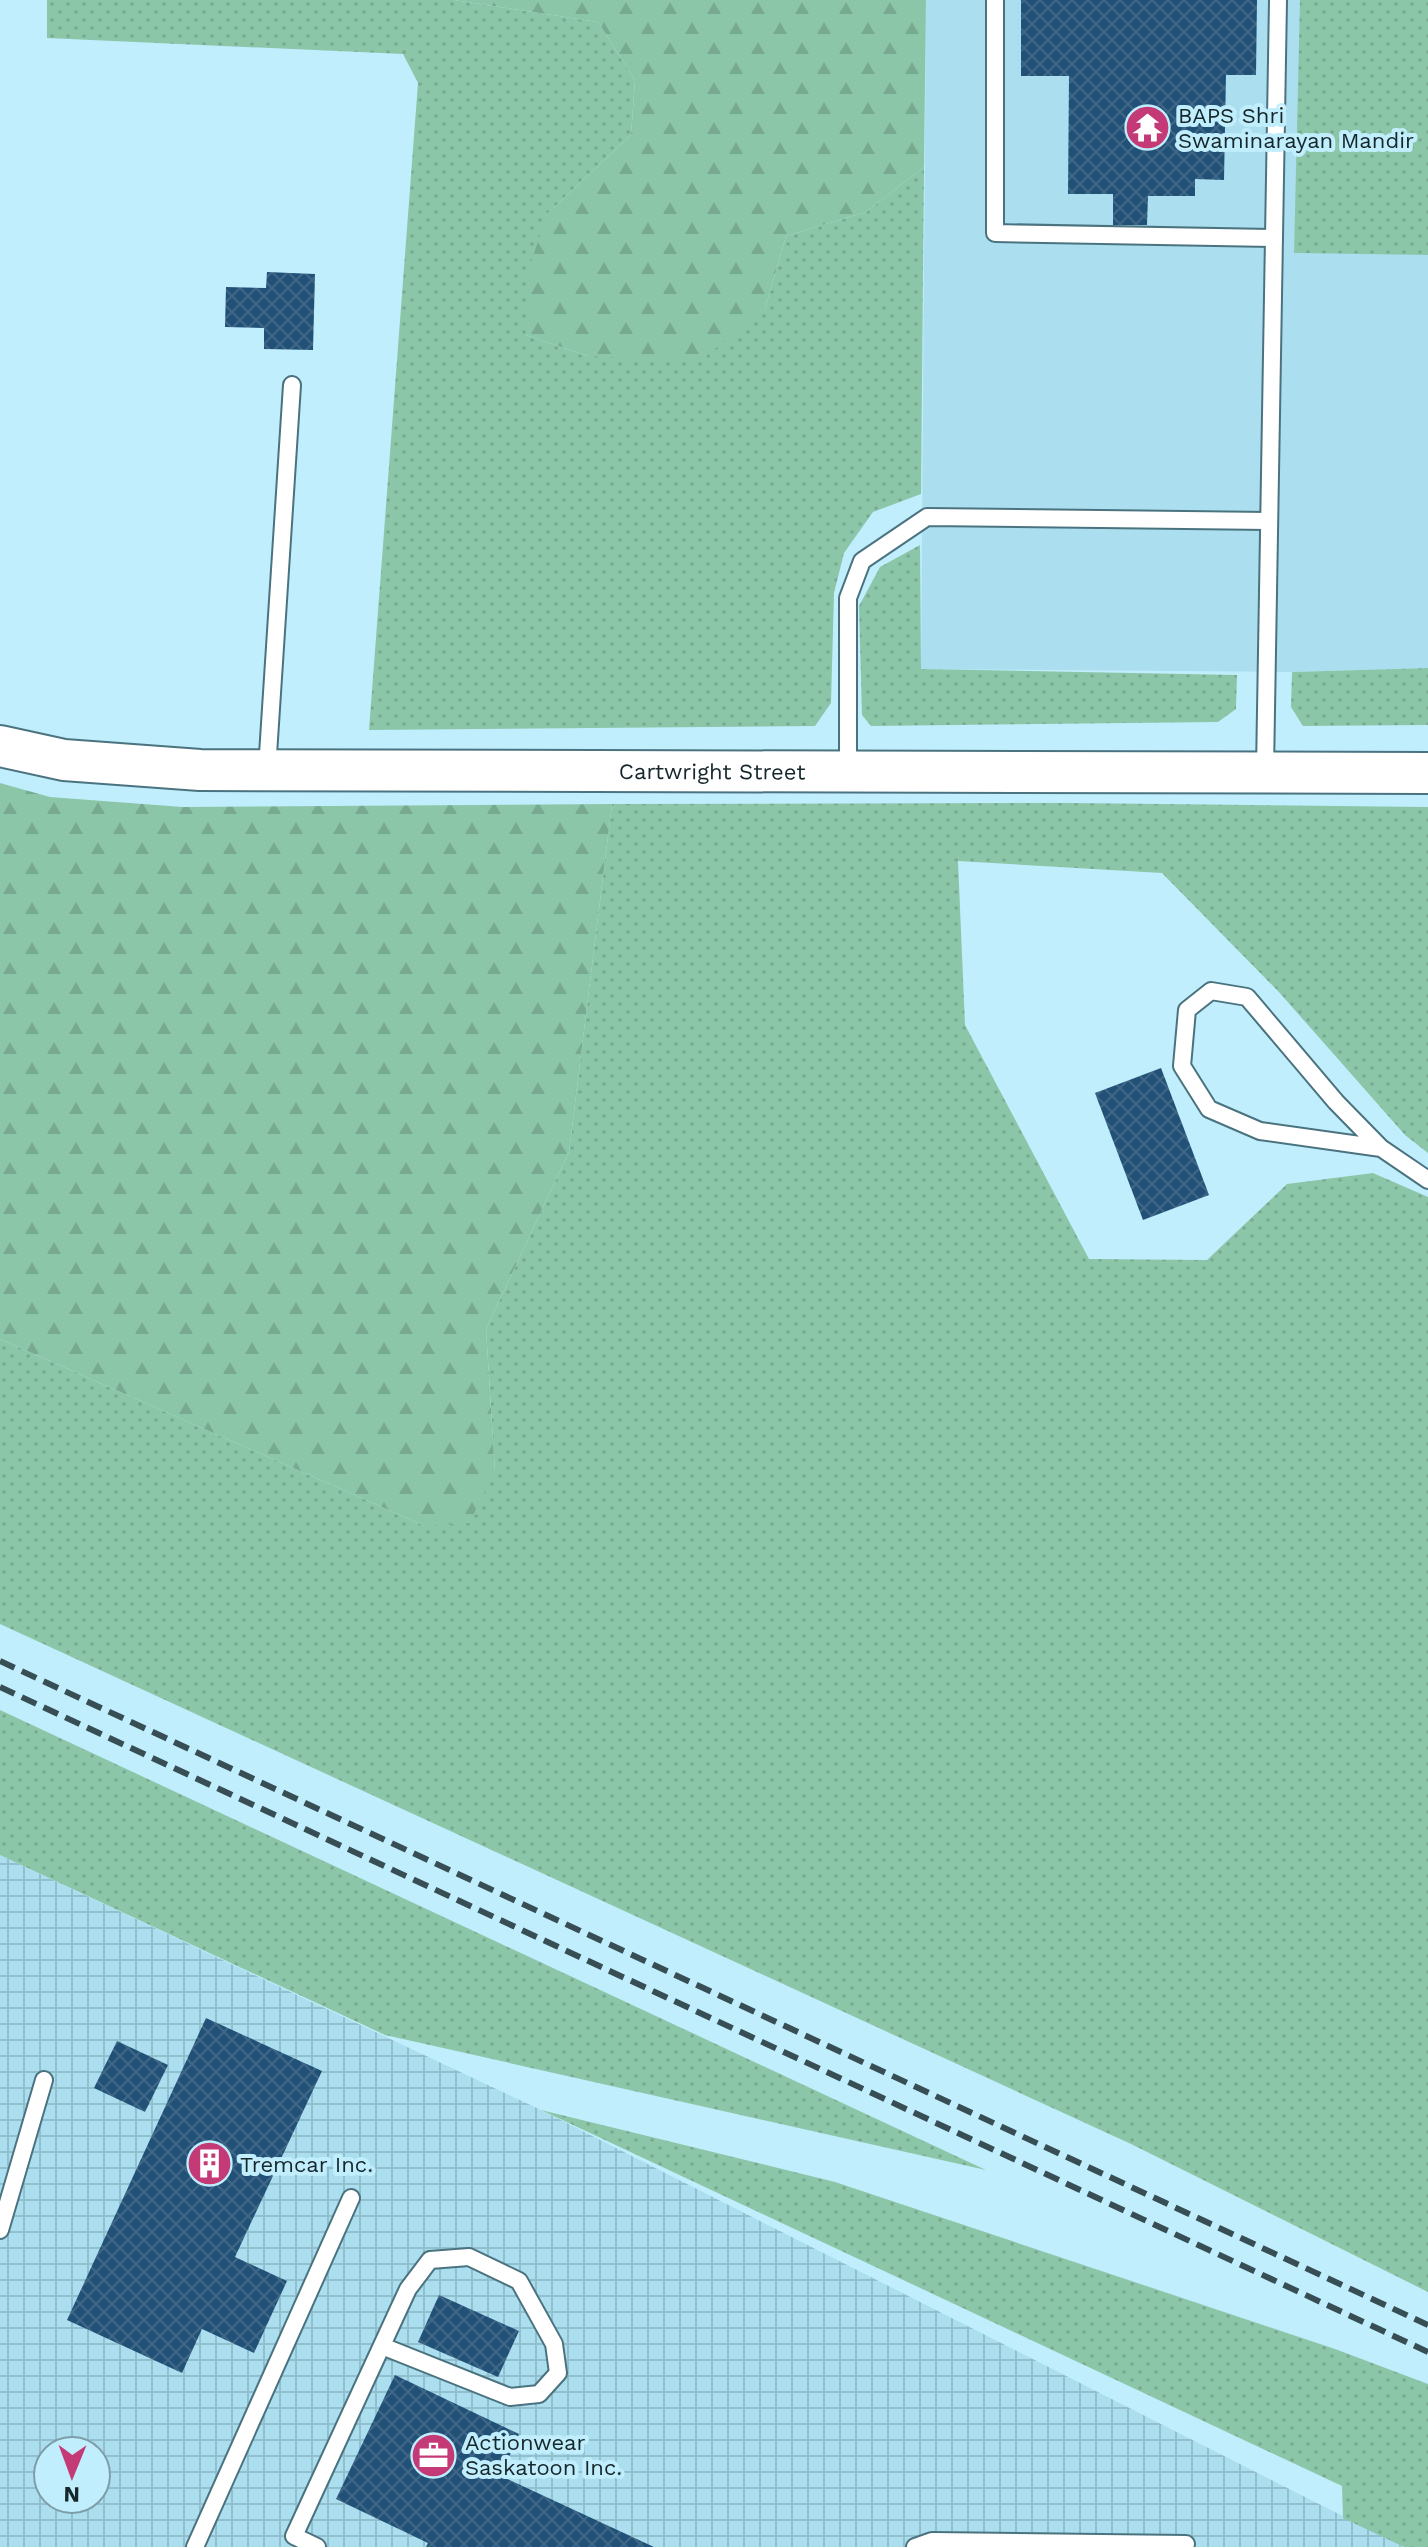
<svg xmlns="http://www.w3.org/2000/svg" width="1428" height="2547" font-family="'Work Sans',sans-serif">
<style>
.built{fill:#abdfef}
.industrial{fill:url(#industrial-grid);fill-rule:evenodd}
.grass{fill:url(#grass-dots)}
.forest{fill:url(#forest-firs)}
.building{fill:url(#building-cross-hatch)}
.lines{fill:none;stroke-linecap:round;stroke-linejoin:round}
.service-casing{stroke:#4a737f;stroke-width:20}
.tertiary-casing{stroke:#4a737f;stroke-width:44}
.service{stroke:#fff;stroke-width:16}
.tertiary{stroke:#fff;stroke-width:40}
.rail{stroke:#384e55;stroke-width:6;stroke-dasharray:16 8;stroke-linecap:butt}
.labels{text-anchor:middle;stroke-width:8;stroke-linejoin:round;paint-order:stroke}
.poi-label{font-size:22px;fill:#16272c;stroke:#c1eefc;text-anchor:start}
.street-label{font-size:22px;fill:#16272c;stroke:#c1eefc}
</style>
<defs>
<pattern id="industrial-grid" width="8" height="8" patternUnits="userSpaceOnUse" patternTransform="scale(2)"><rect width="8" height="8" fill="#abdfef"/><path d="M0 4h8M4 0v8" fill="none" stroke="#92bfcd"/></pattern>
<pattern id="grass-dots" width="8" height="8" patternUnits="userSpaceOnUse" patternTransform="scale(2)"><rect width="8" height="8" fill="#8cc6a9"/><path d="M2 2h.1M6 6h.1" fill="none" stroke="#78aa92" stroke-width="1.8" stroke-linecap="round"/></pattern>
<pattern id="forest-firs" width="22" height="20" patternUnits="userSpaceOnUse" patternTransform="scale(2)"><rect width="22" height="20" fill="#8cc6a9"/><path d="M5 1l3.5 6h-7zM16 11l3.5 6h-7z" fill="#78aa92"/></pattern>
<pattern id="building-cross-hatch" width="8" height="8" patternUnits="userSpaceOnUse" patternTransform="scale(2)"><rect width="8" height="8" fill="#225178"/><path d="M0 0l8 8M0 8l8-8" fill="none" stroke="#406786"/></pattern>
</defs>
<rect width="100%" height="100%" fill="#c1eefc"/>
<polygon class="built" points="926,0 1428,0 1428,668 1292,672 921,669"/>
<path class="industrial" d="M 0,1855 L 541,2110 L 1404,2547 L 0,2547 ZM 48,2451 L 96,2451 L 96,2499 L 48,2499 Z"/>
<g class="grass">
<polygon points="47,0 454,0 598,22 635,80 631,135 547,214 526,335 588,356 765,309 786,236 866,212 924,167 921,494 873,512 844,553 834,593 831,703 815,726 369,730 418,83 403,54 47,38"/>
<polygon points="1300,0 1428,0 1428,255 1294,253"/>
<polygon points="920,545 921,669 1237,675 1236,709 1218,722 871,726 862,715 859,606 880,567"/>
<polygon points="1428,668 1428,725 1303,726 1291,707 1292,672"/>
<polygon points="1068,803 1428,807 1428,1153 1405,1135 1278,991 1162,873 958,861 965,1025 1089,1259 1207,1260 1287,1184 1373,1173 1428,1197 1428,2292 1131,2144 0,1624 0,1339 425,1526 495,1472 486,1329 569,1152 612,804"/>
<polygon points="0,1710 986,2170 385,2035 0,1855"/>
<polygon points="541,2110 835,2182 1335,2349 1428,2384 1428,2547 1404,2547 1343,2518 1342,2486"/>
</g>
<g class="forest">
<polygon points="454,0 926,0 924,167 866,212 786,236 765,309 700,361 588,356 526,335 529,268 547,214 631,135 635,80 598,22"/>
<polygon points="0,783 50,797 183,807 612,804 569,1152 486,1329 495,1472 469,1523 425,1526 0,1339"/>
</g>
<g class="building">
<polygon points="1021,0 1257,0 1256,75 1226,75 1224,180 1195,179 1195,196 1148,196 1147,225 1113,225 1113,194 1068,194 1069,76 1021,76"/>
<polygon points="267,272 315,274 313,350 264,349 264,328 225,327 226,287 266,288"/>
<polygon points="1161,1068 1209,1195 1143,1220 1095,1093"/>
<polygon points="206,2018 322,2071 235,2257 287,2281 254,2353 202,2329 182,2373 67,2320"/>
<polygon points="117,2041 168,2065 145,2112 94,2088"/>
<polygon points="439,2295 519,2331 498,2377 418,2342"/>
<polygon points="395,2375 519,2434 501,2476 654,2547 426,2547 428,2543 336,2499"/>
</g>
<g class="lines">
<defs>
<g id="service">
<polyline points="995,0 995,233 1274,238"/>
<polyline points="267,770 292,385"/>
<polyline points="1265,770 1278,0"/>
<polyline points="848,771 848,598 862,561 927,517 1269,521"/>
<polyline points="1381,1148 1260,1131 1209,1109 1182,1066 1187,1010 1211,991 1247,997 1336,1102 1381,1148 1428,1180"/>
<polyline points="0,2230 44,2080"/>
<polyline points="195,2547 351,2198"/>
<polyline points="317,2547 294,2536 408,2289 430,2260 469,2257 519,2281 554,2344 558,2373 539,2394 510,2397 382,2346"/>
<polyline points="915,2547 932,2541 1186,2544"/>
</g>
<g id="tertiary">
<path id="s1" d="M 0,746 L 64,760 L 200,770 L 1428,773"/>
</g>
</defs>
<use href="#service" class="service-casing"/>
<use href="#tertiary" class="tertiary-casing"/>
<use href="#service" class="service"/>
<use href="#tertiary" class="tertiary"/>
<g class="rail">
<polyline points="0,1661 1428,2325"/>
<polyline points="0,1687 1428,2352"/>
</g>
</g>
<defs>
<symbol id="temple-disc" viewBox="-11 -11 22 22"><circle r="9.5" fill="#c33a76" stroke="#c1eefc"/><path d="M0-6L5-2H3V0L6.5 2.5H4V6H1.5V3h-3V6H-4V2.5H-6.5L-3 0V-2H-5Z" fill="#fff"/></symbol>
<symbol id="building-disc" viewBox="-11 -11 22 22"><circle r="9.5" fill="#c33a76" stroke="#c1eefc"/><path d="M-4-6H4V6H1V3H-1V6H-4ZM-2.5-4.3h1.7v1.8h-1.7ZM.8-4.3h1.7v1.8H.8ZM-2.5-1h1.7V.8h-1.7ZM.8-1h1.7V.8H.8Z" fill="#fff"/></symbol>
<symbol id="office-disc" viewBox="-11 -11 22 22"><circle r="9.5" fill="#c33a76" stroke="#c1eefc"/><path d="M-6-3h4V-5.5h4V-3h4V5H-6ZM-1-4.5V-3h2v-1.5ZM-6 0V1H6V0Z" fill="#fff"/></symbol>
</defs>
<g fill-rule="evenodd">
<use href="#temple-disc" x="1122" y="102" width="51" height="51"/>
<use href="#building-disc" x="184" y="2138" width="51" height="51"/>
<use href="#office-disc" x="408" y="2430" width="51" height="51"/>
</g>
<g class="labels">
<g class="poi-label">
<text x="1178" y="123">BAPS Shri<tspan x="1178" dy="25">Swaminarayan Mandir</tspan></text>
<text x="240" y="2172">Tremcar Inc.</text>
<text x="465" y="2450">Actionwear<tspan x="465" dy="25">Saskatoon Inc.</tspan></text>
</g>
<g class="street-label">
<text dy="8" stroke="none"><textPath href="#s1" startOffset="714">Cartwright Street</textPath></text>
</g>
</g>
<g transform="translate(72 2475) rotate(181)"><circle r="38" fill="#c1eefc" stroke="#7d9ea9" stroke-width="2"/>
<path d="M0-6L14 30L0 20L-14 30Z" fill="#c33a76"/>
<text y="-12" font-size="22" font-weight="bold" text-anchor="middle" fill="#16272c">N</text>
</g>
</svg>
